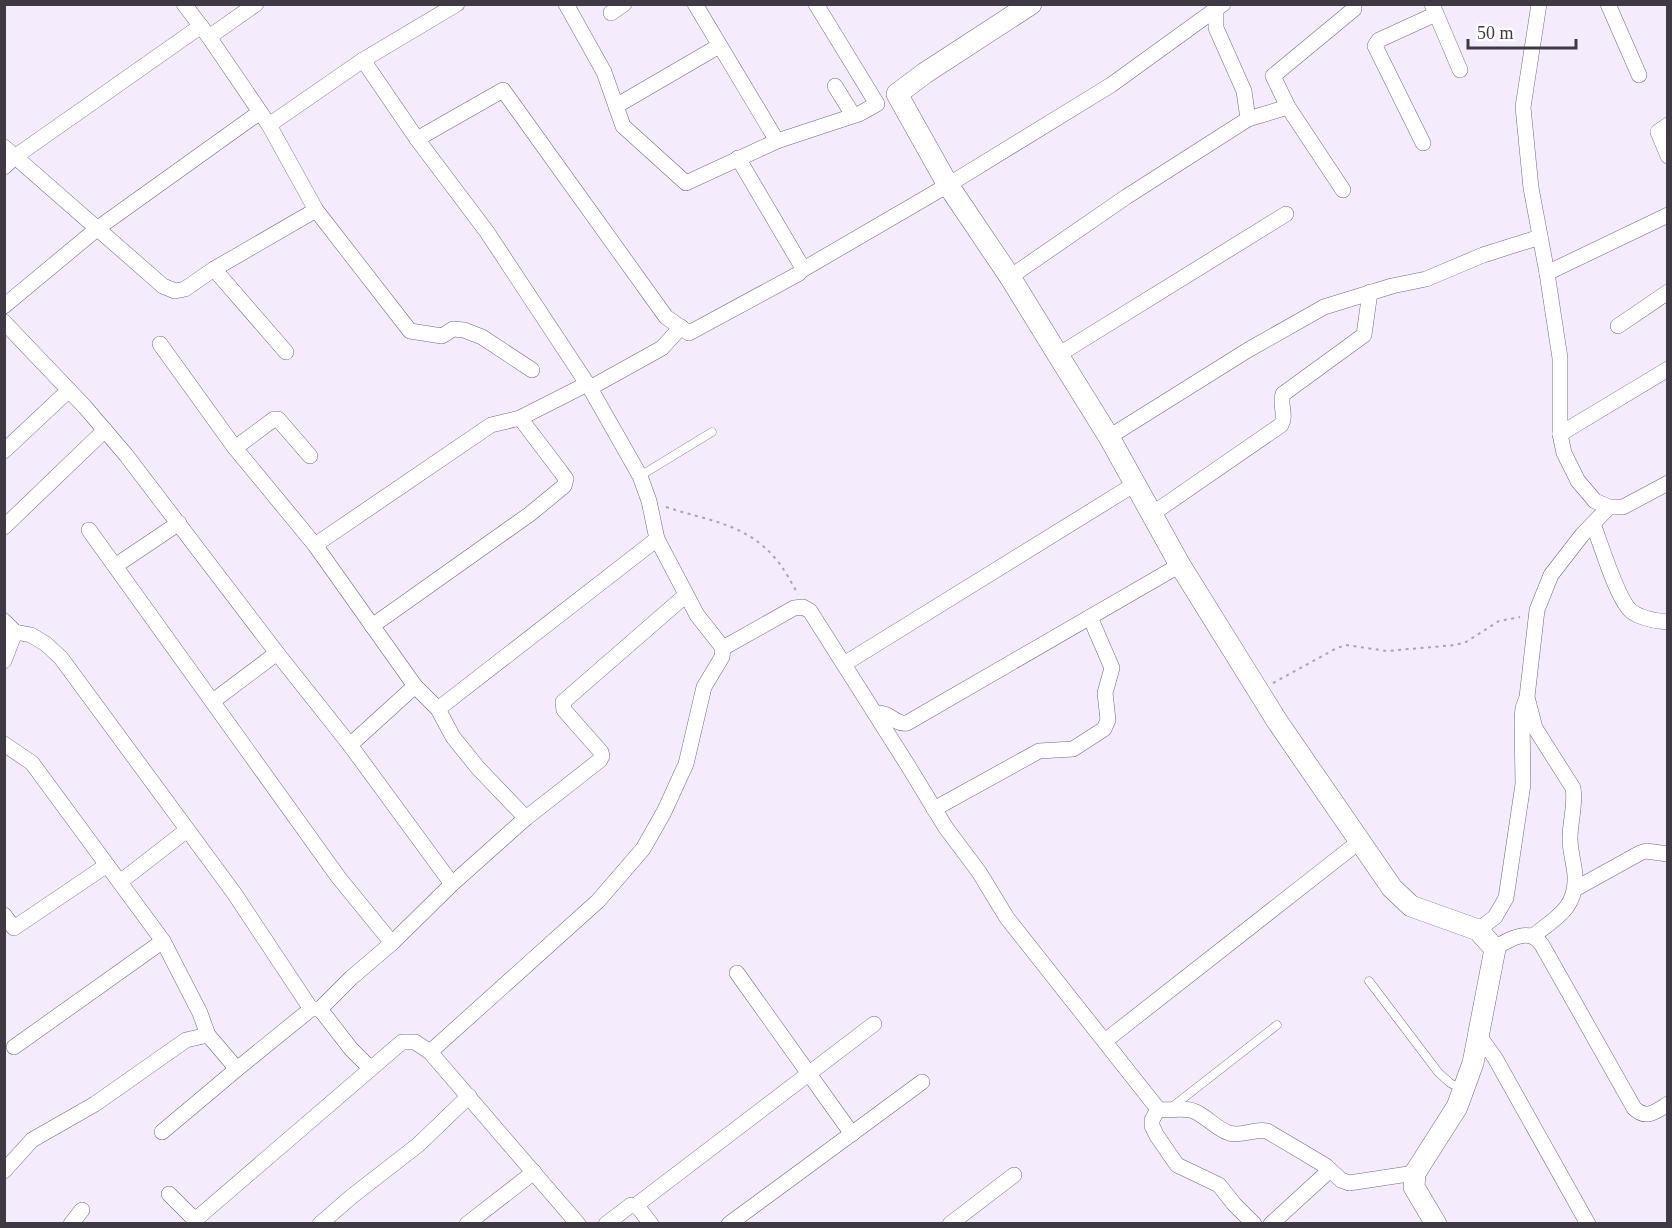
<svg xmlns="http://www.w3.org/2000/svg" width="1672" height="1228" font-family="'Times New Roman',serif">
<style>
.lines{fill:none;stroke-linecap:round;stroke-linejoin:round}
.service-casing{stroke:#73677d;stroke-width:9}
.minor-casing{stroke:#73677d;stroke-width:16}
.secondary-casing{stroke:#73677d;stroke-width:22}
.path{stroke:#aaa3b1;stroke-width:2;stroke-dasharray:3 4.5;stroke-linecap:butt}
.service{stroke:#fff;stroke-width:8}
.minor{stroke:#fff;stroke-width:15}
.secondary{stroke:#fff;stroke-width:21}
</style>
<rect width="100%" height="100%" fill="#f4ecfc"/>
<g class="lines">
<defs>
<g id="service">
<polyline points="640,476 712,432"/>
<polyline points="1369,981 1438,1072 1450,1083 1462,1089"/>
<polyline points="1172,1107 1277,1025"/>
</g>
<g id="minor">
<polyline points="184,4 209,37 256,4"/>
<polyline points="566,4 604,72 623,126 686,183 777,141 695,4"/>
<polyline points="1432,4 1460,70"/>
<polyline points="1539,4 1523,107 1531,188 1547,273 1560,358 1560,434 1564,453 1578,481 1595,501 1609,507 1623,507 1668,483"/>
<polyline points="1608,4 1639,75"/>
<polyline points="1216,10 1216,28 1244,91 1248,119"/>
<polyline points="611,13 624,4"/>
<polyline points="209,37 269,125 316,210 410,331 442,336 453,329 464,330 482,337 532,370"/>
<polyline points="363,60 417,139 487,232 590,388 640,476 649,501 657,539 697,615 723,648 722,657 704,687 686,764 664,812 643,849 598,901 430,1052"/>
<polyline points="835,86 853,115"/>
<polyline points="616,106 719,46"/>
<polyline points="269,125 363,60 457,4"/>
<polyline points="1668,125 1658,132 1668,156"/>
<polyline points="417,139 503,90 666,317 689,333 798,274 802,270 801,265 738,158"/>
<polyline points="777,141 859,114 877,104 816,4"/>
<polyline points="1423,143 1375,46 1379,40 1436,14"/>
<polyline points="4,147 163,286 175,291 185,289 214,269 316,210"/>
<polyline points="4,167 16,156 201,26"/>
<polyline points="1343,190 1288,107 1273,76 1354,9"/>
<polyline points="214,269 286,352"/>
<polyline points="802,270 948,185 1111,85 1223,4"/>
<polyline points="1547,273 1668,215"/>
<polyline points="1010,277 1126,197 1248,119 1288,107"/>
<polyline points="4,306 98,228 260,112"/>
<polyline points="4,322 85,407 126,455 277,653 350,745 452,884"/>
<polyline points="1618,326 1668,292"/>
<polyline points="160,344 235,448 315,545 415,686 438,709 453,737 478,768 526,818"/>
<polyline points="1058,355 1286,214"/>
<polyline points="590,388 662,348 681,327"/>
<polyline points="1560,434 1668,369"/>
<polyline points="1109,437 1248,350 1324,307 1392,286 1426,279 1483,255 1540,237"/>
<polyline points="235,448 274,419 278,419 310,456"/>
<polyline points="4,451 69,390"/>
<path d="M 1152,514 L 1281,425 C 1287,415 1279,404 1283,394 L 1364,335 L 1370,292"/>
<path d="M 1593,524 C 1601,544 1617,599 1631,611 C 1640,618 1656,621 1668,622"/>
<polyline points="4,527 105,430"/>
<polyline points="89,530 339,878 392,943"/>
<polyline points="315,545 491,425 520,418 587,384"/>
<polyline points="115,566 179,523"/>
<polyline points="4,621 15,632 31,635 46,644 61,658 234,893 311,1009"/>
<polyline points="372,626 530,514 564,486 566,479 561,472 520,418"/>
<path d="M 723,648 L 794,608 L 803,607 L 810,611 L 907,764 L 946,828 L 979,872 L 1007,918 L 1158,1109 C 1171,1112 1184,1106 1196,1112 C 1208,1118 1217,1129 1229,1133 C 1242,1137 1254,1128 1267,1131 L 1326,1166 L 1341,1180 L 1349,1183 L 1415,1173"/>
<polyline points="4,661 15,632"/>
<polyline points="844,664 1135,484"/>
<polyline points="213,701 277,653"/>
<polyline points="438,709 657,539"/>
<path d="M 875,713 C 892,712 894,725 907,723 L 1180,565"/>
<polyline points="4,744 32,763 163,941 200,1013 208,1035 186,1040 95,1104 32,1140 4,1171"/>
<polyline points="350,745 415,686"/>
<polyline points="934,809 1039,751 1073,749 1104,729 1108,720 1105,693 1112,668 1090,617"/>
<polyline points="120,882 187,830"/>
<polyline points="1575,889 1640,853 1646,851 1668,854"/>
<polyline points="4,915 14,928 107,865"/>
<polyline points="1478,930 1495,917 1506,898 1523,784 1522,720 1523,708 1526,700"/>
<path d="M 1533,936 C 1556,918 1577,908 1575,875 C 1574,863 1570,851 1570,838 C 1570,822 1576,803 1573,788 L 1535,728 L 1527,697 L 1537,610 L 1551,575 L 1582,535 L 1609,507"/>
<path d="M 1495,949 C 1503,942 1520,933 1531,936 C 1535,937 1539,941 1542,945 L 1634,1108 C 1646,1120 1655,1112 1668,1104"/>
<polyline points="737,973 852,1134"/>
<polyline points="320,1009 351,1049 370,1068"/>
<polyline points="1478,1034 1495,1058 1588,1224"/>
<polyline points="208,1035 237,1069 311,1009 320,1009 351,978 392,943 452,884 526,818 600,760 602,756 601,752 564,710 563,702 686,595"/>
<polyline points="1105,1041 1360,841"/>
<polyline points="14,1047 163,941"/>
<polyline points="1158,1109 1152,1120 1152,1126 1157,1136 1177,1165 1219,1185 1234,1204 1254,1224"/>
<polyline points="162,1132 237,1069"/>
<polyline points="169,1194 195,1220 194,1224"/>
<polyline points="635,1206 874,1024"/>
<polyline points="195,1220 402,1042 415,1042 430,1052 578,1224"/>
<polyline points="71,1224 82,1210"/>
<polyline points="320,1224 351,1197 418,1145 469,1096"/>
<polyline points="467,1224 534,1172"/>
<polyline points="606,1224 631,1205 638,1207 651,1224"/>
<polyline points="729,1224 922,1082"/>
<polyline points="950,1224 1014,1175"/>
<polyline points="1271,1224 1330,1170"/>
</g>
<polyline id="secondary" points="1031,4 925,73 897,94 948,185 1010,277 1058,355 1109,437 1180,565 1277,721 1392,888 1411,906 1478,930 1495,949 1473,1063 1457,1107 1415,1173 1414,1187 1436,1224"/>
</defs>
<use href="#service" class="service-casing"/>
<use href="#minor" class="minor-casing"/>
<use href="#secondary" class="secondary-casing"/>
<g class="path">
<path d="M 666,507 C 708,521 745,523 775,558 C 784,568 791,582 798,594"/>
<polyline points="1273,683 1337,648 1346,645 1387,651 1455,645 1466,642 1499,621 1520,617"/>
</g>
<use href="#service" class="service"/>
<use href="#minor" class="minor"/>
<use href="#secondary" class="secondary"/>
</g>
<rect width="1672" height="1228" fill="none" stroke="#3e3943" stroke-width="12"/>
<path d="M1468 39v9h108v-9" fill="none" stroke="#3e3943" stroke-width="3"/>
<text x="1477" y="39" font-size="18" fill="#3e3943" stroke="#ffffff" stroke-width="4.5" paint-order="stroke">50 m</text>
</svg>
